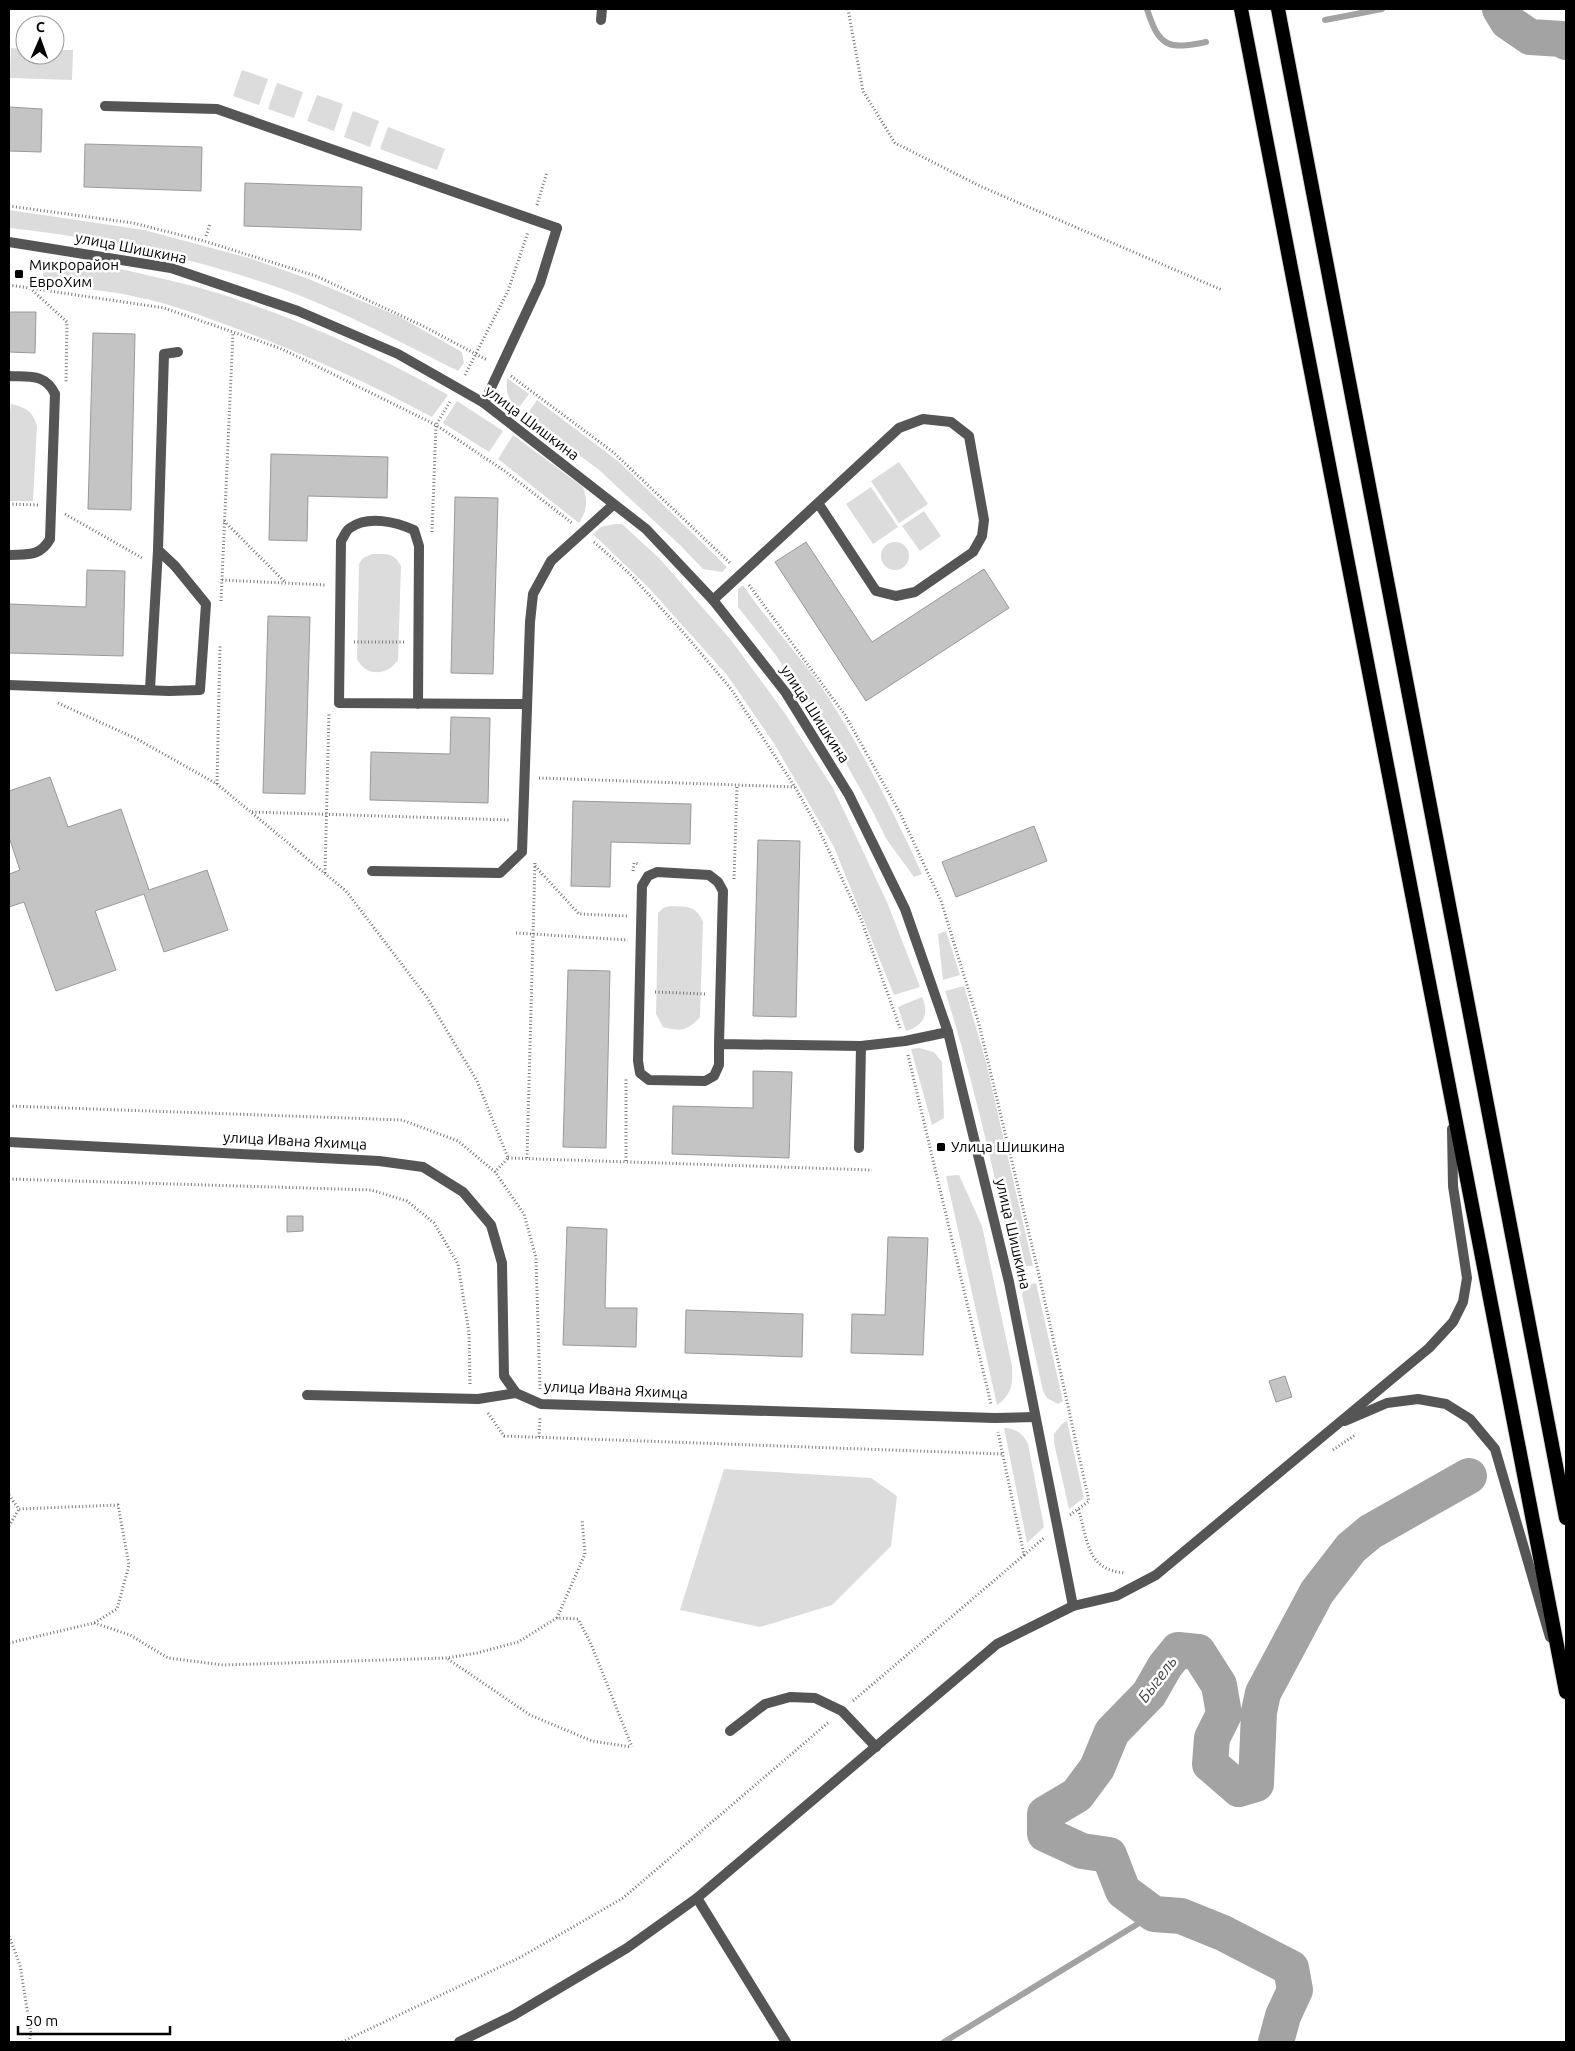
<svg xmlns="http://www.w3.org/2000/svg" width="1575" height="2051" font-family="Ubuntu,sans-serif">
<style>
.green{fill:#dcdcdc}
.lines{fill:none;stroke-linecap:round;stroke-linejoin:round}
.stream{stroke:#a3a3a3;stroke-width:6}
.river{stroke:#a3a3a3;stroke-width:36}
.building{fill:#c4c4c4;stroke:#999}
.trunk-casing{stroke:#dbdbdb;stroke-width:16}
.path{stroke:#777;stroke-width:3;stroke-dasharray:1 2.5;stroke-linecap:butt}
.service{stroke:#555;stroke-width:10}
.minor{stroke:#555;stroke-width:10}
.tertiary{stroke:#555;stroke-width:10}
.trunk{stroke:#000;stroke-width:14}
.poi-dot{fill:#000;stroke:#fff;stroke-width:2}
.labels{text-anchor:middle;stroke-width:5;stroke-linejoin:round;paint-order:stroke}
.street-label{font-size:15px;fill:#000;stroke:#fff}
.poi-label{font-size:15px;fill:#000;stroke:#fff;text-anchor:start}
.water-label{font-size:16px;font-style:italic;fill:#444;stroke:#fff}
</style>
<rect width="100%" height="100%" fill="#fff"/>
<g class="green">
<polygon points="11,48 25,49 25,55 55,55 55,50 73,50 72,80 10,78"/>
<polygon points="242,70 268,79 259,105 233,96"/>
<polygon points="277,83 303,92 294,118 268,109"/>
<polygon points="317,95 343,104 334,131 307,121"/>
<polygon points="353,111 379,121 370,147 344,137"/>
<polygon points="388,127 445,149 437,170 380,149"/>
<path d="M 9,210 L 144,230 L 249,258 L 306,278 L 398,316 L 462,352 L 464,363 L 458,371 C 396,340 334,306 268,284 C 184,256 97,237 9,228 Z"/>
<path d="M 109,266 C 148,276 188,283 227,296 C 303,321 378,355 448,395 L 432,417 C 367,382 301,352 232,327 C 202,316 172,304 141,298 C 109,290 76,288 43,286 L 43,269 Z"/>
<path d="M 507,378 L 529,394 L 518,409 C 507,398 506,393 507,378 Z"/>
<polygon points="537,400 619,462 727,567 722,572 703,569 680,545 598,469 526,416"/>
<polygon points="457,401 503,431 489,452 443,423"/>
<path d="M 11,404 C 25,407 33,411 37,426 L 33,501 L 9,501 L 9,413 L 10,412 Z"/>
<path d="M 513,435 L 583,487 C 588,502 587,510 579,523 L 498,459 Z"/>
<polygon points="899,462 928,504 899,523 871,481"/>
<polygon points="871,487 898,527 873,544 846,504"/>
<polygon points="924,511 941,536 920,551 902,526"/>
<polygon points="614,524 622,524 659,558 731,640 784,712 833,788 887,902 920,987 894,995 834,847 775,745 727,675 648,587 593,534 601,527"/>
<circle cx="895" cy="556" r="14"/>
<path d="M 372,554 C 386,554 394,552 401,566 L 398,660 C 387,676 366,677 357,659 L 359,564 L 363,558 Z"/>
<path d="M 743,585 C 769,624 802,657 828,697 C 864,753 894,813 922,874 L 914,877 L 887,840 L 872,810 L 833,740 L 775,654 L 738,607 L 738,589 Z"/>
<path d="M 671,906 C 687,907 696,905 703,922 L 700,1017 C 687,1031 681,1032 663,1027 L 656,1014 L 658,913 L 663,908 Z"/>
<polygon points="946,931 960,975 943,980 938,934"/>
<path d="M 964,986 L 986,1062 L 1033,1266 L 1018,1266 L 1013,1259 C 993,1169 973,1079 945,991 Z"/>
<path d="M 922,997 C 930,1015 923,1026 906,1031 L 898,1007 Z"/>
<polygon points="919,1048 934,1052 942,1062 944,1118 932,1125 911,1049"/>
<path d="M 959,1175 L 982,1226 L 1012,1366 C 1013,1384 1012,1394 997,1405 L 946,1176 Z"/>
<path d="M 1036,1283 L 1063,1401 L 1058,1404 L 1047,1398 L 1043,1391 L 1022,1295 C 1024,1288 1029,1284 1036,1283 Z"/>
<polygon points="1067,1421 1084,1498 1069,1509 1054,1443 1054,1434 1062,1424"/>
<path d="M 1004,1428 C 1015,1428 1024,1434 1028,1444 L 1044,1527 L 1027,1543 Z"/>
<polygon points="724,1469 871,1478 897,1496 891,1546 832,1605 760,1627 680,1610"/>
</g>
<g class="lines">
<g class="stream">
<path d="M 1147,9 C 1159,47 1168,50 1206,42"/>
<polyline points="1325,20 1382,9"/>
<polyline points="944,2042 1154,1914"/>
</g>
<g class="river">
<polyline points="1500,9 1508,22 1530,37 1562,39 1566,42"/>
<polyline points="1276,2042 1283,2016 1295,1990 1291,1968 1223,1933 1181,1916 1154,1914 1123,1891 1109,1855 1082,1851 1045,1834 1045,1814 1077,1795 1097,1768 1112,1732 1149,1694 1165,1666 1178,1650 1198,1652 1219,1685 1224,1714 1212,1738 1210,1764 1239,1789 1256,1784 1259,1712 1263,1693 1317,1592 1351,1548 1370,1532 1469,1476"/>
</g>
</g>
<g class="building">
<polygon points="9,107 42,109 41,152 9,151"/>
<polygon points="85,144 202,147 201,191 84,187"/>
<polygon points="245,183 362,187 361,230 244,226"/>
<polygon points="9,312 36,312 35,353 9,352"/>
<polygon points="93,333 135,334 131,510 88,509"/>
<polygon points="271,454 388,457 387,498 308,496 307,541 269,540"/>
<polygon points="455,497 498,498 493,674 451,673"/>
<polygon points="806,542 872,642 984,569 1009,608 866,701 775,562"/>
<polygon points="87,570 125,571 123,656 9,653 9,604 86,607"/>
<polygon points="268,616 310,617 305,794 263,793"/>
<polygon points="451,717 490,718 488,803 370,800 371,752 450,754"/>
<polygon points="50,777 68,827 121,809 149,890 207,870 228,930 164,952 144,894 95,911 116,970 56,991 24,902 9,907 9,874 20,870 9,837 9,791"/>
<polygon points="573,801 691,804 690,844 611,842 610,887 571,886"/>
<polygon points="1034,826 1047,861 956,897 942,862"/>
<polygon points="758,840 800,841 796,1017 753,1016"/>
<polygon points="568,970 610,971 606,1148 563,1147"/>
<polygon points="753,1071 792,1072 789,1158 672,1154 673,1106 753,1108"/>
<polygon points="287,1216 303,1216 303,1231 287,1232"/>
<polygon points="567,1227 607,1229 605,1308 637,1308 636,1347 563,1345"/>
<polygon points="888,1237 928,1238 923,1355 851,1353 852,1314 885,1315"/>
<polygon points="686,1310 803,1314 802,1357 685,1353"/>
<polygon points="1285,1376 1292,1397 1276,1402 1269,1381"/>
</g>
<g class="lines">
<defs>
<g id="trunk">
<polyline points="1241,9 1566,1692"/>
<polyline points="1278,9 1566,1518"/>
</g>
</defs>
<use href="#trunk" class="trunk-casing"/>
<g class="path">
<polyline points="848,9 863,91 895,143 982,187 1222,290"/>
<polyline points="537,205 547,172"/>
<polyline points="9,206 133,223 204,241 316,276 423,326 487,360"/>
<polyline points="206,236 210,224"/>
<polyline points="9,285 164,308 282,349 436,425 506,472 572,523"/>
<polyline points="30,288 67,322 66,382"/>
<polyline points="465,375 508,291 528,232"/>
<polyline points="511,376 613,452 730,563"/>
<polyline points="9,504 38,505"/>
<polyline points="65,514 144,559"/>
<polyline points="224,521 285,582"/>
<polyline points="432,532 436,425 451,400"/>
<polyline points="594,542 629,573 682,631 731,689 795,787 819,830 861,919 900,1028"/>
<polyline points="222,580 325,585"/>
<polyline points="749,585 845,715 900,813 941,901 979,1024 1039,1275 1089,1501 1078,1509"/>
<polyline points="221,601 233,332"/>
<polyline points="354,642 405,642"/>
<polyline points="58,703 137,739 217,784 346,891 426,996 477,1081 508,1158 495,1172"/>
<polyline points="539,778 795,787"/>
<polyline points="217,784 220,645"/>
<polyline points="252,812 510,820"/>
<polyline points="535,866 579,914 628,916"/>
<polyline points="633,871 634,863 640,864"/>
<polyline points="325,873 329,712"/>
<polyline points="734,879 737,785"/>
<polyline points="516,933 628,940"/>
<polyline points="655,992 706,994"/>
<polyline points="908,1055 991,1404"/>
<polyline points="9,1106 402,1120 458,1141 495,1172 524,1214 536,1258 540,1389"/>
<polyline points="508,1158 872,1170"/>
<polyline points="527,1158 535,861"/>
<polyline points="626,1161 626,1079"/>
<polyline points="9,1179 371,1190 407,1201 434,1223 458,1264 469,1333 470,1385"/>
<polyline points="488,1413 504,1436 1002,1454"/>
<polyline points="539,1437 540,1418"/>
<polyline points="1333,1450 1355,1435"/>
<polyline points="9,1495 19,1509 118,1505 129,1565 117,1609 94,1623 9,1643"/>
<path d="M 1070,1515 L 1078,1509 C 1089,1541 1085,1570 1126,1573"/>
<polyline points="9,1526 19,1509"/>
<polyline points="1024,1555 1045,1537"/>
<polyline points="557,1618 585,1554 582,1519"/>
<polyline points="94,1623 130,1635 168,1658 223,1665 447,1658 477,1653 518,1642 557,1618 578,1619 591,1644 632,1747"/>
<polyline points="448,1659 530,1715 592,1741 631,1747"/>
<polyline points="853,1701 1024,1555 998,1432"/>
<polyline points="9,1936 20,1965 31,2034 29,2042"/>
<polyline points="342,2042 521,1957 623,1898 829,1722"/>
</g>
<g class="service">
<polyline points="105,106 217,109 557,228"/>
<path d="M 9,376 C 29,377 45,373 55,394 L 50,539 C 40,557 27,554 9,555"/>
<polyline points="713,600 899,428 923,419 951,422 969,436 984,520 982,536 973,552 915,592 896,596 876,591 818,503"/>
<polyline points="9,685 169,691 200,690 206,604 175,566 158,550 164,354 178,352"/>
<polyline points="150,689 158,550"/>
<path d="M 418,704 L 419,546 L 414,530 C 396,522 368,515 350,528 C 346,530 344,537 341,541 L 339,703 L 527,704"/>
<polyline points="372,871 500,873 522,852 530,622 533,594 551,561 613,505"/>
<polyline points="719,1044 719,1065 714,1076 705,1081 649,1080 640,1073 638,1061 642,886 648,876 657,872 709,875 718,882 723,891 719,1044 861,1046 905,1041 948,1032"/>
<polyline points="859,1148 861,1046"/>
<polyline points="307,1395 478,1399 516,1393"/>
<polyline points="730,1731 765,1704 790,1697 815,1698 842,1711 876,1747"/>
<polyline points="697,1898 786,2042"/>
</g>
<g class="minor">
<polyline points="601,20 602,9"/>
<polyline points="9,242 171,268 298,311 398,354 484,403 646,529 713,600 786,693 849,795 905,909 948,1032 1009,1282 1073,1606"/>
<polyline points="484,403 540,283 557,228"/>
<polyline points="9,1142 379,1161 423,1167 463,1192 491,1225 502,1263 504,1376 516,1393 541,1404 995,1418 1035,1417"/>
</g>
<g class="tertiary">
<polyline points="1345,1421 1387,1403 1418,1399 1446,1404 1470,1419 1495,1449 1550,1637"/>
<polyline points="459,2042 514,2015 627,1948 697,1898 997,1644 1073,1606 1116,1596 1156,1575 1429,1348 1453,1322 1463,1302 1467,1278 1453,1186 1452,1129"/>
</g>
<use href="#trunk" class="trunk"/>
</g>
<g class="poi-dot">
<rect x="14" y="269" width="10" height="10" rx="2.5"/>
<rect x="936" y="1142" width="10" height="10" rx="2.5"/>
</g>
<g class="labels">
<g class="street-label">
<text transform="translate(131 248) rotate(11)" y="5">улица Шишкина</text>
<text transform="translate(532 423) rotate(37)" y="5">улица Шишкина</text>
<text transform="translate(815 714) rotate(57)" y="5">улица Шишкина</text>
<text transform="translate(295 1141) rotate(3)" y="5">улица Ивана Яхимца</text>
<text transform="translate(1013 1234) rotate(77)" y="5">улица Шишкина</text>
<text transform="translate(616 1390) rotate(3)" y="5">улица Ивана Яхимца</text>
</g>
<g class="poi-label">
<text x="29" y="270">Микрорайон<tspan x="29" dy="17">ЕвроХим</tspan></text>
<text x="951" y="1152">Улица Шишкина</text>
</g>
<g class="water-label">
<text transform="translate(1157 1679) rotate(-53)" y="6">Быгель</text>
</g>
</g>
<rect width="1575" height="2051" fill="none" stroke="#000000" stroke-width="20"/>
<g transform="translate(40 40) rotate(2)"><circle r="24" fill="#ffffff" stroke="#999999"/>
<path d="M0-4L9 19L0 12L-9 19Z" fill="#000000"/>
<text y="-8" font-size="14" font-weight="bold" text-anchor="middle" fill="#000000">С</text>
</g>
<path d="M18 2026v8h152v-8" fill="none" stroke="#000000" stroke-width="2.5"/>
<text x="25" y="2026" font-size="15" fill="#000000" stroke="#ffffff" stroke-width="4" paint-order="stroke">50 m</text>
</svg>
